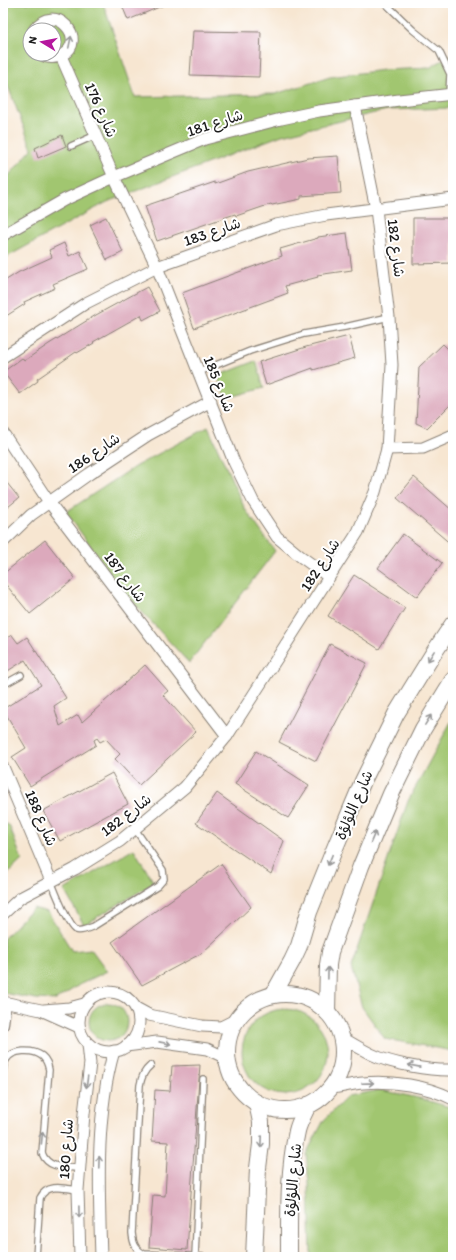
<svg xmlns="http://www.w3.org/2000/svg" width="456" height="1260" font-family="Itim,'Playpen Sans Arabic',sans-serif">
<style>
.green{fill:#a1c670;stroke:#5e7146;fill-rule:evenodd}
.sand{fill:#eeda9e;stroke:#857b5d}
.building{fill:#dca9bc}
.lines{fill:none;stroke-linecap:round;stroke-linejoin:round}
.lane-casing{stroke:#8a8176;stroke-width:8}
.street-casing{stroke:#8a8176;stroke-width:13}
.secondary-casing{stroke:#8a8176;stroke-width:18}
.lane{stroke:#fff;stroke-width:5.5}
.street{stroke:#fff;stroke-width:11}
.secondary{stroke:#fff;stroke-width:16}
.oneway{stroke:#999}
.labels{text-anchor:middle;stroke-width:4;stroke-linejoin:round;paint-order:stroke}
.street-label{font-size:15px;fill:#1c1c1c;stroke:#fff}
</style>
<rect width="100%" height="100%" fill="#fff"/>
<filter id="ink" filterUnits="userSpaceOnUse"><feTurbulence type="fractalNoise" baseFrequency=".025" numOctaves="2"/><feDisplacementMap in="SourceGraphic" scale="8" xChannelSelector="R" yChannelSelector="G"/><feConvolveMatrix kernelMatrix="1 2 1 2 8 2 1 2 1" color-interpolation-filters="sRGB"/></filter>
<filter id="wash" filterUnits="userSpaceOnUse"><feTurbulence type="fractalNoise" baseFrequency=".012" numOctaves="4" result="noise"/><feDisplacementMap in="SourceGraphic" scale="16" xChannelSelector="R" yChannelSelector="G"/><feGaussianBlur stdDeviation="0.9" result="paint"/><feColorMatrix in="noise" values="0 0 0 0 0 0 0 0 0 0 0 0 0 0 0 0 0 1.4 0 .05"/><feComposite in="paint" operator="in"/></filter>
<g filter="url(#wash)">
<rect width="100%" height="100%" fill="#f7e6d1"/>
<g class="green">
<path d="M 6,3 L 103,3 L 135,97 L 275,94 L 330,77 L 383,70 L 429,68 L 453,54 L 453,108 L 387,110 L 282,135 L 107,202 L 3,259 L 3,182 L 32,149 L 3,73 L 3,9 ZM 30,30 L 54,30 L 54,54 L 30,54 Z"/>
<polygon points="256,361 264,388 227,398 217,376"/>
<polygon points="208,427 245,509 275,551 189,663 122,590 66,512 136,466"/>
<polygon points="453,718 453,1051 385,1039 362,1007 351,967 408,801"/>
<polygon points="3,823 9,825 22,860 3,878"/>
<polygon points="134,849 154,883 84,925 64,890"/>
<polygon points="33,908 48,912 72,951 91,949 107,971 79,985 56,1000 36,999 3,993 3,939"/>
<circle cx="108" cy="1022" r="19"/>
<circle cx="285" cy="1052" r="43"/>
<polygon points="380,1090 419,1098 453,1108 453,1257 311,1257 309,1184 306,1154 324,1120 348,1096"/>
</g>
<polygon class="sand" points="257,3 321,3 318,5 276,8"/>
<g id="blocks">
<g class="building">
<polygon points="121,3 169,3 128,20"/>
<polygon points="193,31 261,32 259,77 190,75"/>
<polygon points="62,135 66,146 38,158 35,148"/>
<polygon points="338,156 341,193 301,196 301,199 272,205 271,204 236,216 235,214 157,241 145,206 215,182 215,184 248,172 308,158"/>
<polygon points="106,217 123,252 107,260 90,225"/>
<polygon points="413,218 453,218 453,263 413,264"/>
<polygon points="347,233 352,270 317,275 318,277 285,286 288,293 194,328 182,293 282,256 280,249 318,238 318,237"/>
<polygon points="64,243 69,256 80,251 88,269 53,284 55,288 24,302 25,304 3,318 3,282 19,272 52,257 49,250"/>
<polygon points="147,287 160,311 143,320 141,315 93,342 94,343 77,353 76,352 37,379 38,381 20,394 3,372 22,358 24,361 49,344 96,315"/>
<polygon points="349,336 355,358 313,370 313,368 266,385 259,362 306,347"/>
<polygon points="443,344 453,354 453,402 427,428 416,423 419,367"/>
<polygon points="414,477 453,511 453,546 397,498"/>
<polygon points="3,478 19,498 3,511"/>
<polygon points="403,534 442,563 417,597 378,568"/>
<polygon points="45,540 75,578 30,614 3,581 3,574"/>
<polygon points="354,575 405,608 379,649 328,616"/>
<polygon points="12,635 18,643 27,637 66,698 54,706 60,726 78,715 82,722 145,665 168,691 163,695 196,732 139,785 115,759 120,754 106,739 100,742 97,738 94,740 96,745 30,786 12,757 26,748 3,709 41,685 25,660 3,674 3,640"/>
<polygon points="330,644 367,663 316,761 279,742"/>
<polygon points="256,751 309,785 288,818 235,784"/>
<polygon points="112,773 128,804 60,841 43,811"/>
<polygon points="217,793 284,841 271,874 196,823"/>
<polygon points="221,864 251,907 202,953 142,985 112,942"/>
<polygon points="200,1065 187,1250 149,1247 153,1195 165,1196 168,1142 152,1141 155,1090 170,1091 172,1066"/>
</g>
</g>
</g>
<g filter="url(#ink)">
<use href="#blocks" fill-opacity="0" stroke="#8a8176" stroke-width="1"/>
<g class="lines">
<defs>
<g id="lane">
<polyline points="385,3 413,30 439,51 450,74 449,95"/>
<polyline points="71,146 96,135"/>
<polyline points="199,372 250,351 304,334 345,327 389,317"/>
<polyline points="3,685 21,675"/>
<path d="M 51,881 C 55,891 68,925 76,930 C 82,932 89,928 94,926 L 158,886 L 164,879 L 163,870 L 135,829"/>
<polyline points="3,1029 5,1026 8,1003"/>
<path d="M 151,1065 C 144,1071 142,1076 140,1085 L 132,1233 C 133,1243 135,1249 144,1254 L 205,1257"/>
<path d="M 3,1081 C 3,1075 2,1066 6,1060 C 12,1049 33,1049 42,1056 C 47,1060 48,1065 49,1070 L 42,1153 C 48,1169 65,1167 80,1168"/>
<polyline points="195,1256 203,1079"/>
<path d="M 36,1257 L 40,1198 C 47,1183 64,1188 78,1190"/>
</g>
<g id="street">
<path d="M 34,30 C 54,0 90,40 62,55 C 55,59 47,58 41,54"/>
<polyline points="61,56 114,177 157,267 234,462 253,501 277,537 300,556 329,577"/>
<polyline points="3,235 64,200 114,177 205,139 281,119 319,111 399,100 453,94"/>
<polyline points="3,357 86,303 157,267 276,225 326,215 453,199"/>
<polyline points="3,433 49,502 227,736"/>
<polyline points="387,449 423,448 453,435"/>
<polyline points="3,542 31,515 89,474 148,435 211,401"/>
<polyline points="3,767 51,881"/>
<polyline points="3,914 20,898 75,869 120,841 185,787 227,736 358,532 375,492 387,449 392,365 389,317 376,209 355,106"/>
<circle cx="109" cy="1022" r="30"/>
<polyline points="3,1002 41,1010 79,1027"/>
<polyline points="136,1008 149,1015 202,1026 221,1027 237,1019"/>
<polyline points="44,1010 69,1008 84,1004"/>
<path d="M 341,1037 C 351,1043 361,1049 371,1054 C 391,1064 431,1071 453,1070"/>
<polyline points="126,1046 157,1042 207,1049 222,1056 231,1074"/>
<path d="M 330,1088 C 341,1087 352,1084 363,1083 C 391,1080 428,1086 453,1099"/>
<polyline points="80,1257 78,1190 84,1114 90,1063 88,1044"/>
<path d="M 101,1257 C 99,1190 95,1116 114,1051"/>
</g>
<g id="secondary">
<circle cx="285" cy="1052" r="58"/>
<polyline points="273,995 292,961 299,946 309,912 332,855 363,781 396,714 433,654 453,624"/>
<polyline points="327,1012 328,965 330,952 361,866 391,794 423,729 453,680"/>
<polyline points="254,1257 258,1168 261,1144 261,1122 257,1103"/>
<path d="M 289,1257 C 289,1216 288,1171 297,1131 C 299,1122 304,1114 308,1105"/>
</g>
</defs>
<use href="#lane" class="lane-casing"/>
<use href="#street" class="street-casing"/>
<use href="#secondary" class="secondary-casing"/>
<use href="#lane" class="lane"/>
<use href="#street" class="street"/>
<use href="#secondary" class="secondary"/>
</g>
<defs><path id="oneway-shaft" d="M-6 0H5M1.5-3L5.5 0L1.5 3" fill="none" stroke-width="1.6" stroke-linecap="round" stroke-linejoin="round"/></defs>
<g class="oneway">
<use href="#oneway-shaft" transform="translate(70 42) rotate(-78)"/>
<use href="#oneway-shaft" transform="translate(431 656) rotate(122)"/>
<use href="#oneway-shaft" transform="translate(428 720) rotate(-58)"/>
<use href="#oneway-shaft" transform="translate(373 837) rotate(-67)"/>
<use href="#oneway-shaft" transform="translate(330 860) rotate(112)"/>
<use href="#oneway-shaft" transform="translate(328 973) rotate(-89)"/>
<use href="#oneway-shaft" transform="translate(165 1043) rotate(11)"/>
<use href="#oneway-shaft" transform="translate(414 1066) rotate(-169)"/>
<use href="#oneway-shaft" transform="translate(87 1082) rotate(97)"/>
<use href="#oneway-shaft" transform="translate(368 1083) rotate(-2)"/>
<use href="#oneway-shaft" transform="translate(42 1138) rotate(-84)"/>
<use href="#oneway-shaft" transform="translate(261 1142) rotate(92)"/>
<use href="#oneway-shaft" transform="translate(99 1162) rotate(-88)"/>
<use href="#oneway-shaft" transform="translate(79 1212) rotate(89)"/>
</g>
</g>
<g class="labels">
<g class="street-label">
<text transform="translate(101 110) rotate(66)" y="5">شارع 176</text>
<text transform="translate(215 123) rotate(-18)" y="5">شارع 181</text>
<text transform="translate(212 232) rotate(-19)" y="5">شارع 183</text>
<text transform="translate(396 248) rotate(83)" y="5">شارع 182</text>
<text transform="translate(219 384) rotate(68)" y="5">شارع 185</text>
<text transform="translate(94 453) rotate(-34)" y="5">شارع 186</text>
<text transform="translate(320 565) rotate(-57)" y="5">شارع 182</text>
<text transform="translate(125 577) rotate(53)" y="5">شارع 187</text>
<text transform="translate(354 805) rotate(-67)" y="5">شارع اللؤلؤة</text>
<text transform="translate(126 815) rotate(-38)" y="5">شارع 182</text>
<text transform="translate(41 818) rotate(67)" y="5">شارع 188</text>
<text transform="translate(66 1149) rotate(-86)" y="5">شارع 180</text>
<text transform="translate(293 1180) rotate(-85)" y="5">شارع اللؤلؤة</text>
</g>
</g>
<rect width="456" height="1260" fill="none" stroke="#fff" stroke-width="16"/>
<g transform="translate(42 42) rotate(280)"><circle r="19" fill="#ffffff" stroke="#a4a4a4"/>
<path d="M0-3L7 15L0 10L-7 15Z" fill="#b5179e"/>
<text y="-6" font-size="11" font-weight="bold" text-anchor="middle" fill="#1c1c1c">N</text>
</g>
</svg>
